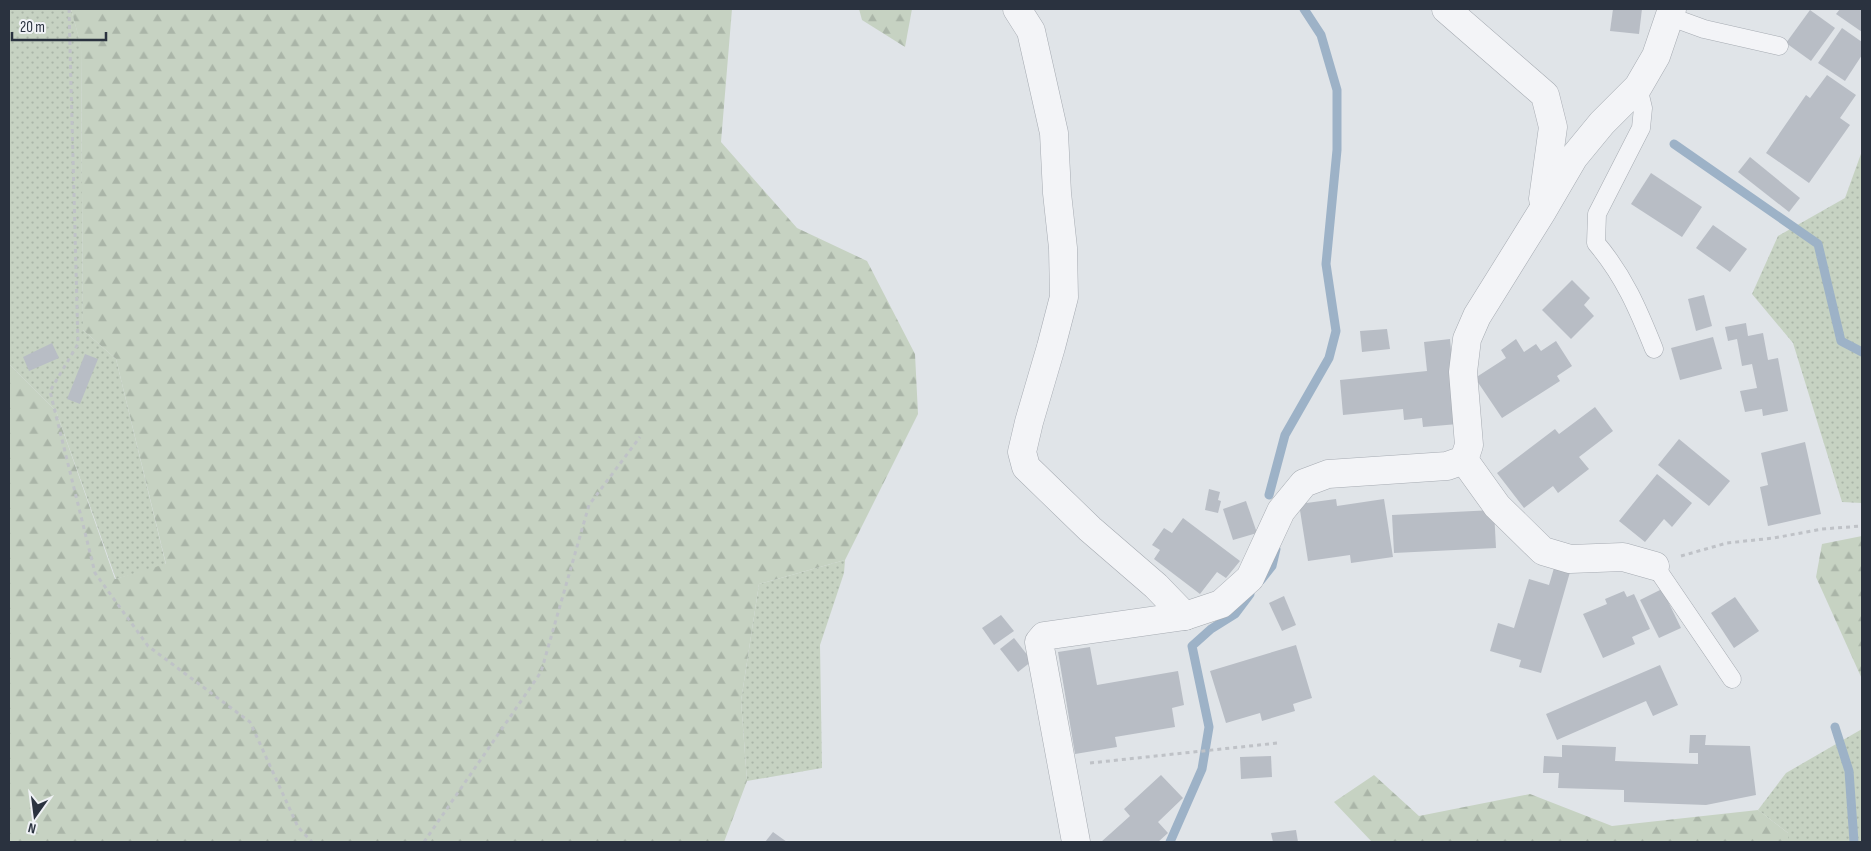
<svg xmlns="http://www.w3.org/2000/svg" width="1871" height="851" font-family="'Sofia Sans Condensed',sans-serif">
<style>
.grass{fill:url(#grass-dots)}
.forest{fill:url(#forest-firs)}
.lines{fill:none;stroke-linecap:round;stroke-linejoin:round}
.stream{stroke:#9db2c7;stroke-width:9}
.building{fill:#b8bdc5}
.service-casing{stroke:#a6abb2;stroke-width:19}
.minor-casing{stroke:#a6abb2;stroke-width:29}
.path{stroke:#bfc2c7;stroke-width:3;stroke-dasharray:4 4;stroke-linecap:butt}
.service{stroke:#f3f4f7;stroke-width:18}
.minor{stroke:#f3f4f7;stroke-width:28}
</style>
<defs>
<pattern id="grass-dots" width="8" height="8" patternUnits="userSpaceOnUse" patternTransform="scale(1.25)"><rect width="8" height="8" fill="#c6d2c2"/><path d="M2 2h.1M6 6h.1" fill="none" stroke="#aab5a8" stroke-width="1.8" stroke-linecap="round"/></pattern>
<pattern id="forest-firs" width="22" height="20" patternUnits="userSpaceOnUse" patternTransform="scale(1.25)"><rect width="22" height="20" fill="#c6d2c2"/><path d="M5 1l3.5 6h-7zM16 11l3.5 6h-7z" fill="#aab5a8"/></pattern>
</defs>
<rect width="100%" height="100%" fill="#e0e4e8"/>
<g class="grass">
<polygon points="9,9 71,9 81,45 83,330 116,359 166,565 116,579 56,411 9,364"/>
<polygon points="1862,151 1862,503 1842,502 1793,343 1752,294 1778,236 1845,198"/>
<polygon points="845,560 844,573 820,645 822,768 747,781 741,701 759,584"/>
<polygon points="1862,729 1862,842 1788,842 1788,833 1758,810 1786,773"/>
</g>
<g class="forest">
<polygon points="71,9 732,9 721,142 797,228 867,261 915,354 918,414 845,560 759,584 741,701 747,781 724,842 9,842 9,364 56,411 115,579 166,564 116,359 83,330 81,46"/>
<polygon points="859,9 912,9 905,47 862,20"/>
<polygon points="1862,536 1862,679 1816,577 1822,544"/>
<polygon points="1374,775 1419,816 1530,794 1612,826 1758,810 1788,833 1788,842 1372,842 1334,802"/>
</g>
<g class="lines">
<g class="stream">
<polyline points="1674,144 1818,244 1841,341 1862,352"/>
<polyline points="1269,495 1285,435 1329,358 1336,331 1326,264 1337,150 1337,90 1321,35 1304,9"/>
<polyline points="1261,580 1272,566 1276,549"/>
<polyline points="1835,727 1849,771 1854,842"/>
<polyline points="1170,842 1202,769 1209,727 1192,646 1211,629 1235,614 1250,594"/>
</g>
</g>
<g class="building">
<polygon points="1613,9 1642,9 1639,34 1610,31"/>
<polygon points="1840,9 1862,9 1862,32 1836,14"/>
<polygon points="1810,10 1835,28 1811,61 1786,43"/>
<polygon points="1842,28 1862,42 1862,55 1845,81 1818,63"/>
<polygon points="1827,75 1856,95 1840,118 1850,125 1809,183 1766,153 1806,95 1810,98"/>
<polygon points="1750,157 1800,198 1789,212 1738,172"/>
<polygon points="1651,173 1702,207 1682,237 1631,204"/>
<polygon points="1713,225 1747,249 1730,272 1696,248"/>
<polygon points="1572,280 1590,298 1584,305 1594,316 1571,339 1542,310"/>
<polygon points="1704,295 1712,326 1696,331 1688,299"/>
<polygon points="1746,323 1748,336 1763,333 1768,360 1778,358 1788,411 1763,416 1762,409 1745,412 1740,391 1757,388 1752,364 1742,366 1737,339 1728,341 1725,327"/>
<polygon points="1387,329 1390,349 1362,352 1360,331"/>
<polygon points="1713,337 1722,369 1680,380 1671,348"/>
<polygon points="1450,339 1458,424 1423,427 1422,418 1404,420 1403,409 1343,415 1340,380 1427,371 1424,342"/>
<polygon points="1516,339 1524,352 1536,344 1541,351 1556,341 1572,366 1557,376 1560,381 1502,418 1475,378 1506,358 1501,350"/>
<polygon points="52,343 59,358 29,371 23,357"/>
<polygon points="85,354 98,359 80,404 67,399"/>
<polygon points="1595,407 1613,431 1579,457 1589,469 1558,493 1553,486 1524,508 1497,473 1555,429 1559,434"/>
<polygon points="1679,439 1730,481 1709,506 1658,465"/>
<polygon points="1805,442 1821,514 1768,526 1760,487 1768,485 1761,453"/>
<polygon points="1657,474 1692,503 1672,527 1664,519 1645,542 1619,521"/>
<polygon points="1209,489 1220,492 1218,500 1221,501 1218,513 1205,510"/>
<polygon points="1336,499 1337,506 1384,499 1393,557 1351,563 1350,555 1308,561 1299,504"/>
<polygon points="1246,501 1257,533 1233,540 1223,509"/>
<polygon points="1494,510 1496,548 1394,553 1392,515"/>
<polygon points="1183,518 1240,561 1226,578 1217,572 1200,594 1154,559 1160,550 1152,545 1164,528 1172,533"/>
<polygon points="1554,568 1570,572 1541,673 1519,667 1521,660 1490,651 1498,623 1514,628 1529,579 1549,585"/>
<polygon points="1662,589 1681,628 1659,638 1640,600"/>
<polygon points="1624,591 1627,597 1634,594 1650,629 1632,637 1635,644 1603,658 1583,614 1607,604 1605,599"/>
<polygon points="1284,596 1296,625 1282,631 1269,603"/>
<polygon points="1735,597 1759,631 1734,648 1711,613"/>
<polygon points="1001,615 1014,631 994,645 982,628"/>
<polygon points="1014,638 1032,661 1018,672 1000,649"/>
<polygon points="1296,645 1312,698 1293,704 1295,711 1262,721 1260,713 1226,723 1210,671"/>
<polygon points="1090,647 1097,685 1178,671 1184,705 1172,708 1175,727 1115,737 1117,747 1075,754 1058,652"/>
<polygon points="1660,665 1678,705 1653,716 1646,701 1557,740 1546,714"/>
<polygon points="1690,735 1706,735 1705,745 1750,746 1756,795 1706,805 1624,802 1624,790 1558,788 1559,773 1543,773 1544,756 1562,757 1562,745 1616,747 1615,761 1698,764 1698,753 1689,753"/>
<polygon points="1271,756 1272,777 1241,779 1240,757"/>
<polygon points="1161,775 1183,798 1158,822 1168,833 1158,842 1101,842 1130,816 1124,809"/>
<polygon points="1296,830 1298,842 1273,842 1271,833"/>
<polygon points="773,832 787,842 765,842"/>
</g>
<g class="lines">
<defs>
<g id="service">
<polyline points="1671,17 1704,29 1779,46"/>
<path d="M 1638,87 L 1643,108 L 1641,128 L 1597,214 L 1596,243 C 1624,276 1638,309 1654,349"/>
<polyline points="1655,566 1732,679"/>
</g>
<g id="minor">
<polyline points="1017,9 1031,31 1054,133 1057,193 1063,248 1064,297 1051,347 1029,422 1022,452 1026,467 1090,529 1156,586 1185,616"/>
<polyline points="1446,9 1545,95 1553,127 1543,199"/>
<polyline points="1464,460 1497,506 1543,551 1570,559 1623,557 1655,566"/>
<polyline points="1076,842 1039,642 1044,636 1185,616 1221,604 1250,578 1281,511 1304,483 1328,474 1447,466 1464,460 1469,445 1463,372 1467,339 1477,316 1543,210 1574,157 1602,123 1638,87 1656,56 1672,9"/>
</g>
</defs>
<use href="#service" class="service-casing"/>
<use href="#minor" class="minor-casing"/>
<g class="path">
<polyline points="69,9 78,344 50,391 95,573 148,646 250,722 298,827 312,842"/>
<polyline points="1681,556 1727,543 1774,538 1822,529 1862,526"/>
<polyline points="1090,763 1278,743"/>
<polyline points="424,842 541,672 589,505 640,437"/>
</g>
<use href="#service" class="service"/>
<use href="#minor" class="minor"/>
</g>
<rect width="1871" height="851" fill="none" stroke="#2a323f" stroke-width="20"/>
<g transform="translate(35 816) rotate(194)" stroke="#f0f2f6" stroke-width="4" paint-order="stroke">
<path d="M0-4L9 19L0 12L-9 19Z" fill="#2a323f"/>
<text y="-8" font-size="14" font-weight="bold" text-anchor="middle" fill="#2a323f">N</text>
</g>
<path d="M12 32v8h94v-8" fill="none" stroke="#2a323f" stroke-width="2.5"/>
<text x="20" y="32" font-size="15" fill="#2a323f" stroke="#f0f2f6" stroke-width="4" paint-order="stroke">20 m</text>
</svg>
